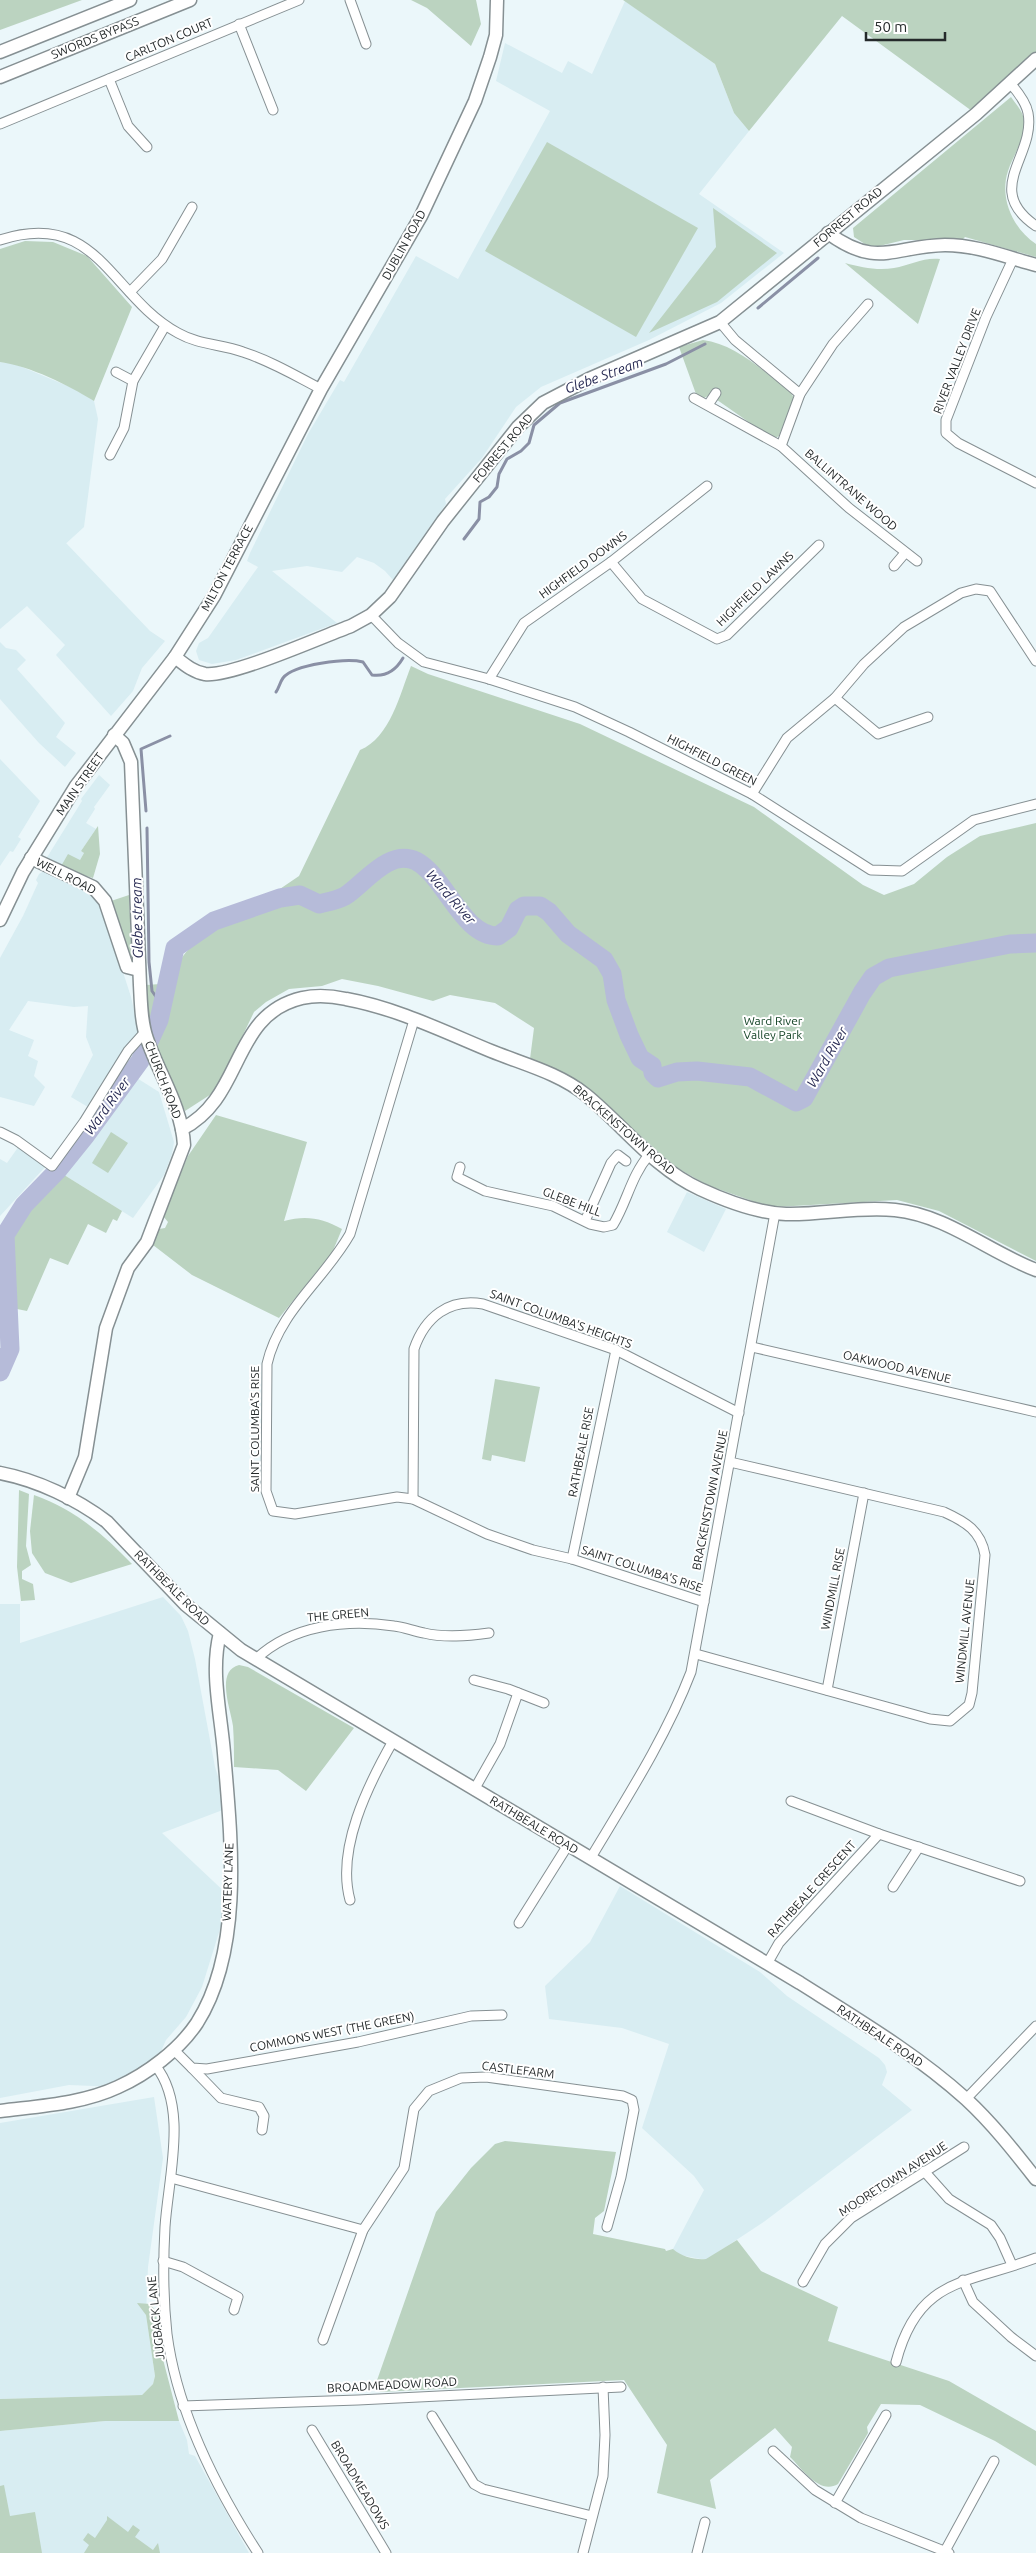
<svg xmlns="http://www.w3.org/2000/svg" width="1036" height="2553" font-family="Ubuntu,sans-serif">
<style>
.built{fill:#d8edf2}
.green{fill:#bbd3c0}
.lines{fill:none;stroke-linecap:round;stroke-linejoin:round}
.stream{stroke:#8a90a5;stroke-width:3}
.river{stroke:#b6bbd9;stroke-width:19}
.street-casing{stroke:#869093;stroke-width:11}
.secondary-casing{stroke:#869093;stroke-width:15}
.street{stroke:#fff;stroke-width:9}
.secondary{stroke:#fff;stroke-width:12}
.labels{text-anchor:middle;stroke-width:4;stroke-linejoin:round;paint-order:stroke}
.street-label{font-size:12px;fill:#252a2b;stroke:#fff}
.park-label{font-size:12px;fill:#0d3e20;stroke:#fff}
.water-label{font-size:14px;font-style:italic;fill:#262952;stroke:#fff}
</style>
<rect width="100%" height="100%" fill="#ebf7fa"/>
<g class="built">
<polygon points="625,1 715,64 734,113 749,131 699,194 784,253 721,303 649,340 541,387 516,407 482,458 445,499 446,504 393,580 385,571 374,563 357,557 342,572 307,566 272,571 337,623 236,660 212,664 199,660 196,651 199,643 208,638 258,567 247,561 250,553 308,434 340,380 344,382 416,256 458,279 550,111 496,81 505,43 562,73 568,61 592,74"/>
<polygon points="0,362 15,364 75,389 94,401 98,419 84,527 39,568 66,543 150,631 165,641 142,668 133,691 111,716 56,655 65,645 27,606 0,629"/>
<polygon points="0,642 6,648 16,650 26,660 17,669 65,723 56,737 76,753 65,767 39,743 0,699"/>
<polygon points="0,759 40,801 18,837 21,839 13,852 10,851 0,866"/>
<polygon points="99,775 110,785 94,807 95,809 86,823 96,829 81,851 84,853 80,860 60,868 46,859 82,801 81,799"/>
<polygon points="44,871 81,888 100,900 131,997 139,1032 122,1052 88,1107 71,1097 93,1055 86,1037 88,1006 74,1007 28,1001 9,1030 34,1040 28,1056 38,1061 34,1076 45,1087 34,1106 0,1097 0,958 23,916 38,883 36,880 39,874"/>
<polygon points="132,1075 159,1092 174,1142 172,1154 164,1175 133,1218 61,1173"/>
<polygon points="19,1146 46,1166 0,1216 0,1159 7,1163"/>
<polygon points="687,1192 726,1209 704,1252 667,1232"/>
<polygon points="163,1597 181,1616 188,1631 195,1659 215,1767 228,1808 162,1833 230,1897 202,1987 186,2017 166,2040 155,2065 118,2087 69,2085 0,2098 0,1604 20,1604 20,1643"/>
<polygon points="620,1886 760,1972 787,1996 879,2058 885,2065 887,2072 882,2085 912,2110 765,2221 706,2260 680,2255 673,2249 704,2190 694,2176 642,2128 669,2044 622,2028 549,2019 545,1986 590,1942"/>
<polygon points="154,2097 163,2158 148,2267 146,2315 155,2376 153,2384 142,2395 0,2399 0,2123"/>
<polygon points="105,2421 179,2421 187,2440 189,2454 195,2456 249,2553 0,2553 0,2431"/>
</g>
<g class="green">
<polygon points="0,0 82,0 0,30"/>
<polygon points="411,0 476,0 481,24 471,46 427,8"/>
<polygon points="623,0 1036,0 1036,56 976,114 842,16 749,131 734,113 715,64"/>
<path d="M 1011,97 C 1015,103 1021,109 1023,116 C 1029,133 1013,155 1008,171 C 999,198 1013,229 1036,244 L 1036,257 L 965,237 L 962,240 L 904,240 L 871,248 L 854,237 L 853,228 Z"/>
<polygon points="547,142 698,228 636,337 485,251"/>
<polygon points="713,208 777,253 717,302 649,333 716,247"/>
<path d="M 25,241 L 53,242 L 87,256 L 132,307 L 94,401 C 68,385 30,366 0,362 L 0,249 Z"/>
<path d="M 940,259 L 918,324 L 845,263 C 861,267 877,271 894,268 C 910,265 924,257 940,259 Z"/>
<path d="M 703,340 C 736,344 766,373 791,393 L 794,398 L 779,436 L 773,439 L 710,395 L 704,398 L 696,394 L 679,347 Z"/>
<path d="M 411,666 L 428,674 L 580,724 L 754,807 L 863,885 L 884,895 L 914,884 L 947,857 L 980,836 L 1036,823 L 1036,1261 L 939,1211 L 897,1200 L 776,1207 L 755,1202 L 707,1185 L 674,1166 L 589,1090 L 567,1074 L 530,1059 L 534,1028 L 495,1003 L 450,995 L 433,1001 L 378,986 L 342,979 L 322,986 L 289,989 L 266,1002 L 254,1012 L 216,1091 L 185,1111 L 158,1052 L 149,1024 L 146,985 L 175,983 C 177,976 177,967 180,961 C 195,934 228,925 254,914 L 263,896 L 274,893 L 299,876 L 360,750 C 390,738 400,694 411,666 Z"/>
<polygon points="98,826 100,854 93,878 60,868 68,854 80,860 84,853 81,851"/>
<polygon points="129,895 132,959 131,959 111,901"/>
<path d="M 216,1115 L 307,1142 L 284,1221 C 306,1215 322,1218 342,1229 L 332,1253 L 279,1318 L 192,1275 L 153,1245 L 159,1229 L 165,1228 L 168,1222 L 163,1216 L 188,1156 Z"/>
<polygon points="111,1132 128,1143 108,1173 92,1163"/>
<path d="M 61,1173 L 122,1211 L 117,1221 L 113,1219 L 106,1233 L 88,1224 L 68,1265 L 50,1258 L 27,1311 L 12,1308 C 10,1288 6,1265 9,1245 C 14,1216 42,1193 61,1173 Z"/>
<polygon points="495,1379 540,1387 525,1462 492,1455 491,1461 482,1459"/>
<polygon points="19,1490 29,1494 26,1546 31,1565 22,1571 22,1579 33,1584 35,1600 21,1601 17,1567"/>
<path d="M 34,1495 C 74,1509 103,1534 132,1564 L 71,1583 L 45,1573 L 32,1553 L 30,1531 Z"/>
<path d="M 239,1665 L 248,1667 L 354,1728 L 306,1791 L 278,1770 L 234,1767 C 234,1753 234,1740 233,1726 C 231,1710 215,1671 239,1665 Z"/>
<path d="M 505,2141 L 616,2152 L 604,2211 L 595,2218 L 593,2234 L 665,2249 L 666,2251 L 673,2249 C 682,2257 695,2260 706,2259 L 737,2240 L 761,2271 L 838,2307 L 828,2341 L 949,2381 L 1036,2431 L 1036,2466 L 995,2441 L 920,2405 L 881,2404 L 867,2427 L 868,2433 L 838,2484 C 820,2495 803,2470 790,2457 L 792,2447 L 775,2428 L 710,2480 L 716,2509 L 657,2493 L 667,2445 L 624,2380 L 380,2392 L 375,2386 L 436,2212 L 471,2168 L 495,2144 Z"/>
<polygon points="137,2303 150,2304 156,2311 158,2340 179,2421 105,2421 0,2431 0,2399 142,2395 153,2384 155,2376 146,2315"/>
<polygon points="4,2485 10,2516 35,2512 42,2553 0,2553 0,2486"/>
<polygon points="107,2516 128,2532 133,2525 140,2530 135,2537 153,2550 158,2543 160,2553 84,2553 89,2545 83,2540 88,2533 95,2538 107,2520"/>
</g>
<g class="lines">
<g class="stream">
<polyline points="758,308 818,258"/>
<polyline points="464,539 479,519 480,502 489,497 497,487 499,474 507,459 521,451 529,443 534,425 560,403 666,364 705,344"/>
<path d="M 276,692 C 279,688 280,682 283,678 C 294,664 347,658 363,662 L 372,675 C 386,677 396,670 403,658"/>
<polyline points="146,811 141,749 170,736"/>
<polyline points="147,828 149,962 152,991 161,1004"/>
</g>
<path class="river" d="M 0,1372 L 10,1349 L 5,1235 L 24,1205 L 57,1171 L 86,1135 L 140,1061 L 159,1020 L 175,948 L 214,921 L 280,898 L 300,895 L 319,904 C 327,902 338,900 345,896 C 364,884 389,848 416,861 C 445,876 462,936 498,936 L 509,928 L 518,910 L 524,906 L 540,906 L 549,912 L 568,934 L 604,960 L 612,974 L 616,1000 L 629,1035 L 640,1058 L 652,1066 L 653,1073 L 658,1078 L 677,1072 L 697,1071 L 750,1077 L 796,1102 L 804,1098 L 862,993 L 873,977 L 889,968 L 1010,944 L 1036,943"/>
<defs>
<g id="street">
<polyline points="350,0 366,44"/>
<polyline points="239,24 273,110"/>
<polyline points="109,79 128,126 147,147"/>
<path d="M 1010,83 C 1017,91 1026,102 1028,113 C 1036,156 982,189 1036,226"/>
<polyline points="0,124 299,0"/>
<path d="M 0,240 C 98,208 110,296 178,333 C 199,345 221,344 243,352 C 271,361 296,376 321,389"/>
<polyline points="1013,259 986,317 946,420 946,433 958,443 1036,483"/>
<polyline points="130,292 162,259 192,207"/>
<polyline points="720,322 735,340 800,394"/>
<polyline points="116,372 133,381"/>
<polyline points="694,398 781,446 849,508 917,561"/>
<polyline points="708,405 716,393"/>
<polyline points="781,446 800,394 833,344 868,304"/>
<polyline points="110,455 124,428 133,381 165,326"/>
<polyline points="611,562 642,599 717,639 727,635 819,545"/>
<polyline points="894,566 905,553"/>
<polyline points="371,615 398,643 424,662 489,679 575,707 629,732 752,794 871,870 902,871 974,820 1036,804"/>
<polyline points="489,679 524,623 611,562 707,486"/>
<polyline points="835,698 878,734 928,717"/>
<polyline points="752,794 787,738 835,698 864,664 904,627 961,593 976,589 990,591 1036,661"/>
<path d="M 414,1020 L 350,1234 C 324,1280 279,1311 267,1364 L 266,1491 L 273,1511 L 295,1514 L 397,1497 L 413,1499 L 487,1534 L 533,1550 L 572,1559 L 704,1602"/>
<polyline points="0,1132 16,1140 52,1166 84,1122 128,1051 145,1032"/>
<path d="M 460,1167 L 457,1177 L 485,1191 L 553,1206 L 590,1224 L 604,1227 L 613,1225 C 627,1202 631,1176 649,1155"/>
<polyline points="585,1221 611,1163 618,1155 626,1161"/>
<polyline points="752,1347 1036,1412"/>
<path d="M 413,1499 L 414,1349 C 425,1317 449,1298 483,1304 L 616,1350 L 739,1413"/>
<polyline points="572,1559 616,1350"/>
<path d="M 696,1654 L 930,1719 L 950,1721 L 969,1705 L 972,1693 L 985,1555 C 981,1531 966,1522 944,1512 L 730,1462"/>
<path d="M 256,1659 C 292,1625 346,1619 394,1626 C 404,1627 413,1631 424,1633 C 445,1638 467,1636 489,1633"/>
<polyline points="474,1680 508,1689 544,1703"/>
<polyline points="827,1690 864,1493"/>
<polyline points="474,1790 500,1744 518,1693"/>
<polyline points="791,1801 879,1834 1020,1881"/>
<path d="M 590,1859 C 626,1799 666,1737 691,1672 L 775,1213"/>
<polyline points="893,1887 919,1847"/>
<path d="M 350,1900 C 336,1849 368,1785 393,1741"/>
<polyline points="519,1923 568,1845"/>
<polyline points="767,1964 779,1943 879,1834"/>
<polyline points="174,2050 192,2068 207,2069 358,2042 471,2016 502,2015"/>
<path d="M 155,2065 C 189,2107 168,2178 165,2227 C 163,2263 163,2298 167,2334 C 177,2411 216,2488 258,2553"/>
<polyline points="192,2068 221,2098 259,2107 264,2116 262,2130"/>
<polyline points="966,2099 1036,2026"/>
<polyline points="924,2171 949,2199 991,2225 1000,2238 1012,2265"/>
<polyline points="171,2178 363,2230"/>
<polyline points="163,2261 183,2267 238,2297 234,2310"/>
<polyline points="963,2280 973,2302 1011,2337 1036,2356"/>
<polyline points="803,2282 825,2244 851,2218 964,2147"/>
<polyline points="323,2340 363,2230 404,2168 414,2109 429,2091 461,2078 486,2077 623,2096 632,2100 634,2110 621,2177 607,2227"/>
<path d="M 896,2362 C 918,2277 967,2284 1036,2258"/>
<polyline points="183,2406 358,2400 621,2387"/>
<polyline points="432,2416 474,2484 483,2489 592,2516"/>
<polyline points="312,2430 386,2553"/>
<polyline points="773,2451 815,2490 861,2518 949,2553"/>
<polyline points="835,2503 886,2415"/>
<polyline points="945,2551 994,2461"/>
<polyline points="583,2553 603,2476 605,2435 603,2387"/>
<polyline points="697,2553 705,2522"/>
</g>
<g id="secondary">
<polyline points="0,52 130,0"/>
<polyline points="0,77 190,0"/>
<path d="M 828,233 C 877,269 894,246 945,245 C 977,245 1006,257 1036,265"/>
<path d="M 175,657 C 184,664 193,672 205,674 C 232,677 321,637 351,626 L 371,615 L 390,597 L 443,521 L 518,427 L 543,403 L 589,379 L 720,322 L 976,114 L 1036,59"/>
<polyline points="31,858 93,887 105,901 127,967 139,970"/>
<polyline points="0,920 23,872 76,786 175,657 214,596 321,389 421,216 475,101 490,57 496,35 497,0"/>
<path d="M 182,1129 C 245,1097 230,1015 302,998 C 316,995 332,996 346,999 C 396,1008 445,1032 491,1051 C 523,1064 559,1073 586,1095 C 624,1126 654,1168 700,1189 C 726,1201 757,1213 786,1214 C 822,1215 859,1206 895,1210 C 946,1215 989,1252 1036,1270"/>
<path d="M 0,1473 C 37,1480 77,1499 107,1522 L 186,1605 L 241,1650 L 800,1983 C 857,2019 916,2054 966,2099 C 992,2123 1014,2151 1036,2179"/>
<path d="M 68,1498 L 85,1457 L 106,1328 L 128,1268 L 147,1242 L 184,1145 C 182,1107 159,1074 147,1039 C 141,1022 141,1003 140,985 L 131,762 L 123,743 L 114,735"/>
<path d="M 0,2111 C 39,2106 82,2104 118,2087 C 147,2074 179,2050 197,2023 C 244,1949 231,1837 224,1753 C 221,1714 210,1672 220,1633"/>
</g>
</defs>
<use href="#street" class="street-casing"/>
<use href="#secondary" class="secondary-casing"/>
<use href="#street" class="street"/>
<use href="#secondary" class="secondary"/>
</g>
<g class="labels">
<g class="street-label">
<text transform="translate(95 38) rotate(-22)" y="4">SWORDS BYPASS</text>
<text transform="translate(169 40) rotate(-23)" y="4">CARLTON COURT</text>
<text transform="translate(848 217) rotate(-40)" y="4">FORREST ROAD</text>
<text transform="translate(404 245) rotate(-61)" y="4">DUBLIN ROAD</text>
<text transform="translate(957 361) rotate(-69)" y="4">RIVER VALLEY DRIVE</text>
<text transform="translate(503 448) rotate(-50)" y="4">FORREST ROAD</text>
<text transform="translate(851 490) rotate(41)" y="4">BALLINTRANE WOOD</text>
<text transform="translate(583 565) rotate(-36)" y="4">HIGHFIELD DOWNS</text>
<text transform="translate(227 568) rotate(-62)" y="4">MILTON TERRACE</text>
<text transform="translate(755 589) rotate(-44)" y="4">HIGHFIELD LAWNS</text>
<text transform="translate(712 760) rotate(27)" y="4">HIGHFIELD GREEN</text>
<text transform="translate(80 784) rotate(-55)" y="4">MAIN STREET</text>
<text transform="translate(66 876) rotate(27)" y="4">WELL ROAD</text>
<text transform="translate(163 1080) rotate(69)" y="4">CHURCH ROAD</text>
<text transform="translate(624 1130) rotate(41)" y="4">BRACKENSTOWN ROAD</text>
<text transform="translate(572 1202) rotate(21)" y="4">GLEBE HILL</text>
<text transform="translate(561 1319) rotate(20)" y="4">SAINT COLUMBA'S HEIGHTS</text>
<text transform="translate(897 1367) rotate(13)" y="4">OAKWOOD AVENUE</text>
<text transform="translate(255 1429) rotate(-90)" y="4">SAINT COLUMBA'S RISE</text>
<text transform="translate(581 1452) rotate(-79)" y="4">RATHBEALE RISE</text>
<text transform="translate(710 1500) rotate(-79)" y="4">BRACKENSTOWN AVENUE</text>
<text transform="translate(642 1569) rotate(18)" y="4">SAINT COLUMBA'S RISE</text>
<text transform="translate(172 1588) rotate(45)" y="4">RATHBEALE ROAD</text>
<text transform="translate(833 1589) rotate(-79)" y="4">WINDMILL RISE</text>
<text transform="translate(338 1615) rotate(-5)" y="4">THE GREEN</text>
<text transform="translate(965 1631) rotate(-84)" y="4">WINDMILL AVENUE</text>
<text transform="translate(534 1825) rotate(31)" y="4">RATHBEALE ROAD</text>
<text transform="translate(228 1882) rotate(-88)" y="4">WATERY LANE</text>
<text transform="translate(812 1889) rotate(-48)" y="4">RATHBEALE CRESCENT</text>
<text transform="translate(332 2032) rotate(-11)" y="4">COMMONS WEST (THE GREEN)</text>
<text transform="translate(880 2036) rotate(34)" y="4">RATHBEALE ROAD</text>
<text transform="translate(518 2070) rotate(7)" y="4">CASTLEFARM</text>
<text transform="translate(893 2179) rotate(-33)" y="4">MOORETOWN AVENUE</text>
<text transform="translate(156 2318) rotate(-96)" y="4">JUGBACK LANE</text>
<text transform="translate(392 2385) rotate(-3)" y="4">BROADMEADOW ROAD</text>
<text transform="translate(360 2485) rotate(59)" y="4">BROADMEADOWS</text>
</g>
<g class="park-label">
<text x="773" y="1025">Ward River<tspan x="773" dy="14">Valley Park</tspan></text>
</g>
<g class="water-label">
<text transform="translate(604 375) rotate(-20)" y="5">Glebe Stream</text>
<text transform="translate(451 897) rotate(49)" y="5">Ward River</text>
<text transform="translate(137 918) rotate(-91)" y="5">Glebe stream</text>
<text transform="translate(827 1057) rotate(-60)" y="5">Ward River</text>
<text transform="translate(107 1106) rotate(-54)" y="5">Ward River</text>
</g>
</g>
<path d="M866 32v8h79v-8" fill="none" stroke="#252a2b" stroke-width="2.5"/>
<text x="874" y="32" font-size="15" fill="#252a2b" stroke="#ffffff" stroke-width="4" paint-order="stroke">50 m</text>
</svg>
